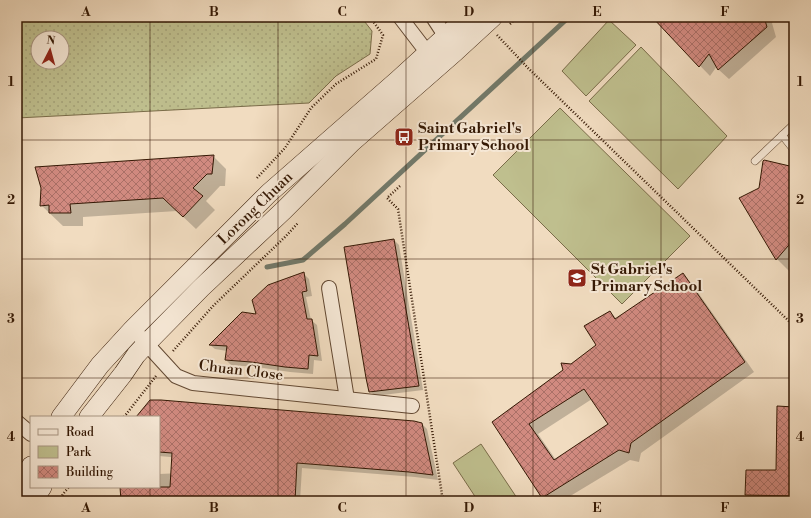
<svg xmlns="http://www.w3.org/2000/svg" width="811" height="518" font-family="'Libre Bodoni',serif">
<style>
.grass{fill:url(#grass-dots);stroke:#7a6c49;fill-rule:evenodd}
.park{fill:#bfbf8e;stroke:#7a6c49}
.shadow{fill:#0003;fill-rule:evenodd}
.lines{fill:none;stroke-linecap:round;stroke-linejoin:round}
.stream{stroke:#727a6b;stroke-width:5}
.building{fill:url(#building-cross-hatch);stroke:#341804;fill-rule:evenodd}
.lane-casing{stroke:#634933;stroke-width:8}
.street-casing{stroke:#634933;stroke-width:16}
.secondary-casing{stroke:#341804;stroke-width:20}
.path{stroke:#341804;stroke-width:2.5;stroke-dasharray:1 2;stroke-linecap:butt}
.lane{stroke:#f6e8d6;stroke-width:7}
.street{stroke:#f6e8d6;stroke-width:14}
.secondary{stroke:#f6e8d6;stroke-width:19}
.grid{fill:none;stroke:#341804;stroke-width:1;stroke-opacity:0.55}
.labels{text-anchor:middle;stroke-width:4;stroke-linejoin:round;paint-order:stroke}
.poi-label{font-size:15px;font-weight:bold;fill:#341804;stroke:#f6e8d6;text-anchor:start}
.street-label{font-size:15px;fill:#341804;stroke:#f6e8d6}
.neatline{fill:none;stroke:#341804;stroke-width:1.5}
.grid-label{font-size:13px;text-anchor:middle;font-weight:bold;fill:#341804}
</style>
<defs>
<pattern id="grass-dots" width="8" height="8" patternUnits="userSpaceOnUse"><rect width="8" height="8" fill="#bfbf8e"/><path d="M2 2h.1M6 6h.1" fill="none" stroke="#a5a379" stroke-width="1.8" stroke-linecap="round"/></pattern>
<pattern id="building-cross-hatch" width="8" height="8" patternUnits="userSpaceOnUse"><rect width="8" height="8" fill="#d18a80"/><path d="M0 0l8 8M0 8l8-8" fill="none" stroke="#aa7067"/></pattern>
</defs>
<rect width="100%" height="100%" fill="#f1dcc0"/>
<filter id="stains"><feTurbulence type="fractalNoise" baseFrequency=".005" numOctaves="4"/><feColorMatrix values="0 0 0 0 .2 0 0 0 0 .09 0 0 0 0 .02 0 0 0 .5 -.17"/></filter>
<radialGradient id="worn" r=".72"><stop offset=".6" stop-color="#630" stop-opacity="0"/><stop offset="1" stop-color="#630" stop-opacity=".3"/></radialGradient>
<path class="grass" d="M 17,17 L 361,17 L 372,31 L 370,54 L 336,76 L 309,103 L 17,118 ZM 38,38 L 62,38 L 62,62 L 38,62 Z"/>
<g class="park">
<polygon points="609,20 636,45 586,96 562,71"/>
<polygon points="641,47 727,136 678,189 589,101"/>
<polygon points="560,108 690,236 622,304 493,175"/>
<polygon points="481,444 519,501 478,501 453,463"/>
</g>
<g class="shadow">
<polygon points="656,17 776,17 772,23 776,37 729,79 719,70 717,66 710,76 655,19"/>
<polygon points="213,156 226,169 225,186 220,186 206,201 215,210 196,229 177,211 83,217 83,226 63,226 41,205"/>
<polygon points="794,168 794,276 777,259"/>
<polygon points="394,240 399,245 423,390 375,396 370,391"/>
<polygon points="304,274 309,279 312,296 306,297 311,320 317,325 322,361 314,360 313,374 290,372 257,367 231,365 226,360 227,351 215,349 210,345 257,315"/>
<path d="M 683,274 L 692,284 L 754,372 L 641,453 L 639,462 L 630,460 L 562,501 L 547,501 L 543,497 L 494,423 L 597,346 L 610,312 L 617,319 ZM 592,399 L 609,424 L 556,460 L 538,434 Z"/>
<polygon points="150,401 422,424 427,429 438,480 415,477 302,468 300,501 122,501 121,487 159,487 159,474 226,471 226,462 159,456 159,417 137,417"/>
<polygon points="778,407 794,408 794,501 753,501 746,494 777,471"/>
<polygon points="654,497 669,497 672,501 655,501"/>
</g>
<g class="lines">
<polyline class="stream" points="267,267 303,260 345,224 569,17"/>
</g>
<g class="building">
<polygon points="652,17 764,17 767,27 718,70 709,54 699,67"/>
<polygon points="214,155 212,174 207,174 193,188 203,196 183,217 163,198 70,204 71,213 49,213 49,205 40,206 41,188 35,167"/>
<polygon points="764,160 794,167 794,239 776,260 739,198 759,188 763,161"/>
<polygon points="394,239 419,386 369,392 366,378 344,247"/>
<polygon points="304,272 307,291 302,292 307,319 312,319 318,356 309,355 308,369 285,367 251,362 225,360 227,346 209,345 242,312 256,314 252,300 268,285"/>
<path d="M 683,273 L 745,362 L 631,443 L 629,453 L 619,450 L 542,498 L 492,422 L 563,370 L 561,363 L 571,364 L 596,345 L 584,326 L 610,311 L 615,319 ZM 584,389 L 608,424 L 554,460 L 529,424 Z"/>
<polygon points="150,400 161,400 414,421 422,423 433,475 409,472 297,463 295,501 121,501 120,487 170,487 172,453 159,452 159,417 136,417"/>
<polygon points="777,406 794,407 793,496 745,495 746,470 776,470"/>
</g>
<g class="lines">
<defs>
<g id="lane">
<polyline points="782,135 794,150"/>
<polyline points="755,161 794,124"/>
</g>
<g id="street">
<polyline points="400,17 433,60"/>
<polyline points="433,17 450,43"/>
<polyline points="329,288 347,399"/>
<polyline points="133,329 176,376 193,383 412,406"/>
<polyline points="17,422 31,434"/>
</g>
<g id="secondary">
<polyline points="61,417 100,365 133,329 269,193 398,80 467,17"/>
<polyline points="89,417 123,374 136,355 147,343 201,288 284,210 352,142 456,51 493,17"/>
<polyline points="17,496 31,466"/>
<polyline points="33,501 42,487"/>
</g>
</defs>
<use href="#lane" class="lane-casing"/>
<use href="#street" class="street-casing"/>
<use href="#secondary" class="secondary-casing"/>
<g class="path">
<polyline points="510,24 517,17"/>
<polyline points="497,35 528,68 794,326"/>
<polyline points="257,178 285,148 311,108 336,84 376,59 383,35 370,17"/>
<polyline points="400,186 387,198 398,209 442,495 446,501"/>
<polyline points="173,351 214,305 285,237 298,223"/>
<polyline points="124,417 156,376"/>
<polyline points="60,501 63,494 69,487"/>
</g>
<use href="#lane" class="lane"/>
<use href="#street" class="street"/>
<use href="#secondary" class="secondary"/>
</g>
<path class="grid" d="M 150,17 L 150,417M 278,17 L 278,501M 406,17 L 406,501M 533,17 L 533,501M 661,17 L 661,501M 17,140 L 794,140M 17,259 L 794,259M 17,378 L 794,378M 150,487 L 150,501"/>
<defs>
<symbol id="bus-square" viewBox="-11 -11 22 22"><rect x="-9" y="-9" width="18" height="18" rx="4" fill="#8f2418" stroke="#f6e8d6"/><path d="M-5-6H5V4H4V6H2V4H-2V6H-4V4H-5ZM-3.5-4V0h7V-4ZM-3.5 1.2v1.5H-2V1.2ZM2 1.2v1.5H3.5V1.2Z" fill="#fff"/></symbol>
<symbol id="school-square" viewBox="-11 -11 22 22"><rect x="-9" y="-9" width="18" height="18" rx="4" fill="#8f2418" stroke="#f6e8d6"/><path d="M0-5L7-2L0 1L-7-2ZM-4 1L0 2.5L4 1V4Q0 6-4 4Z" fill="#fff"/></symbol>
</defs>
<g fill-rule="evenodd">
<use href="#bus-square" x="393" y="126" width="22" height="22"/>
<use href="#school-square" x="566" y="267" width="22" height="22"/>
</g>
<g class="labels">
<g class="poi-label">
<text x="418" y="133">Saint Gabriel's<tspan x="418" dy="17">Primary School</tspan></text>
<text x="591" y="274">St Gabriel's<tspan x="591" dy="17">Primary School</tspan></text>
</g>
<g class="street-label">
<text transform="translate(255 208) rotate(-44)" y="5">Lorong Chuan</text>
<text transform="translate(241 370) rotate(7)" y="5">Chuan Close</text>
</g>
</g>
<rect width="811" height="518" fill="none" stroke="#f1dcc0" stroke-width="44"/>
<rect x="30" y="416" width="130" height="72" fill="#f6e8d6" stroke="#a89582"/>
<rect x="38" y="429" width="20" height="6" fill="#f6e8d6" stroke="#a89582"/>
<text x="66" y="436" font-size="12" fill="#341804">Road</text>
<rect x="38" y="446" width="20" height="12" fill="#bfbf8e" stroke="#a89582"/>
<text x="66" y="456" font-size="12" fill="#341804">Park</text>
<rect x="38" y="466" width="20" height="12" fill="url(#building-cross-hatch)" stroke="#a89582"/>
<text x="66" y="476" font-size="12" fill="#341804">Building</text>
<g transform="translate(50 50) rotate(6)"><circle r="19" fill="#f6e8d6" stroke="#a89582"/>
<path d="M0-3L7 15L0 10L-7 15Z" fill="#8f2418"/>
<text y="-6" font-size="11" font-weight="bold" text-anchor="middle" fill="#341804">N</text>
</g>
<rect x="22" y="22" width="767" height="474" class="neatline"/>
<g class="grid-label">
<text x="86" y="16">A</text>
<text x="214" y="16">B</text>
<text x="342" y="16">C</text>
<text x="469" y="16">D</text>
<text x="597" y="16">E</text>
<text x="725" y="16">F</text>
<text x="11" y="86">1</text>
<text x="800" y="86">1</text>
<text x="11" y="204">2</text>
<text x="800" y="204">2</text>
<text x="11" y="323">3</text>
<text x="800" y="323">3</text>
<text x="11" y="441">4</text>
<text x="800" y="441">4</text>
<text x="86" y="512">A</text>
<text x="214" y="512">B</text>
<text x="342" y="512">C</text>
<text x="469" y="512">D</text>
<text x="597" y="512">E</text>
<text x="725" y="512">F</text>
</g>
<rect width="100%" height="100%" filter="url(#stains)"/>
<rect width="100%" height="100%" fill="url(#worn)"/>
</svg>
